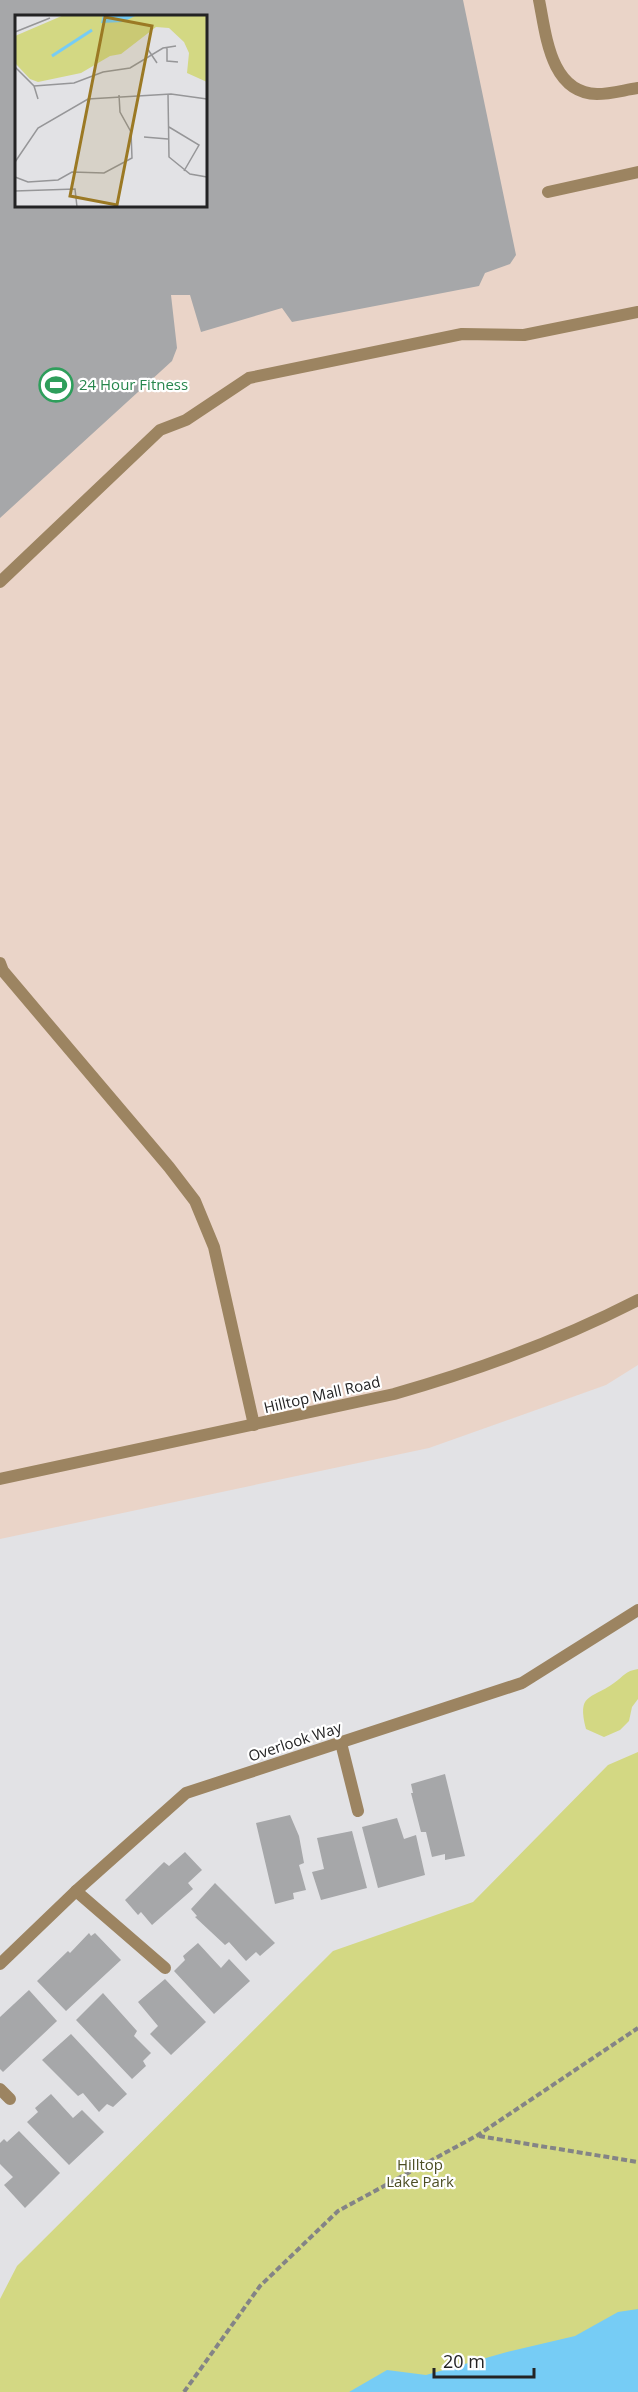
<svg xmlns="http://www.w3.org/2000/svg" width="638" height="2392" font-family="'Open Sans',sans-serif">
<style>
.commercial{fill:#ead4c8;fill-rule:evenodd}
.green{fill:#d3d883}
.water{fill:#76ccf5}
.building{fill:#a6a7a9;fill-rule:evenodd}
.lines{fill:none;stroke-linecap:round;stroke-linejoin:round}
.path{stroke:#848486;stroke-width:4;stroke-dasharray:6 3;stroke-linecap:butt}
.service{stroke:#9c8461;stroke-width:12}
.minor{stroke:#9c8461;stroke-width:12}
.tertiary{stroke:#9c8461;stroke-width:12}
.labels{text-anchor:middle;stroke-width:4.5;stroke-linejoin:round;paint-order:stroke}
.leisure-label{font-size:15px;fill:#27864d;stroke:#fff;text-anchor:start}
.street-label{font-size:15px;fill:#232324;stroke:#fff}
.park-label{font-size:15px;fill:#4c4e23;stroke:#fff}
.inset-river{fill:none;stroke:#76ccf5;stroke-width:3}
.inset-road{fill:none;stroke:#969698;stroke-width:1.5}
.view{fill:#9b7924;fill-opacity:0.15;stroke:#9b7924;stroke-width:3}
.inset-edge{fill:none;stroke:#232324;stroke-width:3}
</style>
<rect width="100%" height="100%" fill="#e2e2e5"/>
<path class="commercial" d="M 0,0 L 638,0 L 638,1365 L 606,1385 L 429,1448 L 0,1539 ZM 16,16 L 206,16 L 206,206 L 16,206 Z"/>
<g class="green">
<path d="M 638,1669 L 638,1699 L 632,1707 L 629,1721 L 620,1730 L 604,1737 L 586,1729 C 577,1693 590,1700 614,1683 C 624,1676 625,1671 638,1669 Z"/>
<polygon points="638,1752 638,2392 0,2392 0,2299 17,2266 333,1951 473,1902 608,1765"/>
</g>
<polygon class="water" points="638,2309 638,2392 349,2392 387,2370 426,2375 507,2352 575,2336 618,2312"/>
<g class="building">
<path d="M 0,0 L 463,0 L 516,255 L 510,264 L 485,273 L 479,286 L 292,322 L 282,308 L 201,332 L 190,295 L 171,295 L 177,348 L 172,361 L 0,518 ZM 16,16 L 206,16 L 206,206 L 16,206 Z"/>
<polygon points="445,1774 465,1856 445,1860 445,1854 432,1857 426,1832 421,1832 411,1793 413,1793 411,1784"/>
<polygon points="290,1815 299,1836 304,1863 299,1865 306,1890 293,1893 294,1899 275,1904 256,1823"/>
<polygon points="397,1818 404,1839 416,1835 425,1875 378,1888 362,1827"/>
<polygon points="352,1831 367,1888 321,1900 312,1872 324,1869 317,1838"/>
<polygon points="185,1852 202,1870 188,1883 193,1889 152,1925 141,1912 138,1915 125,1900 164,1862 169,1866"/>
<polygon points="215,1883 275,1943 260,1956 256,1952 246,1961 229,1942 225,1945 195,1917 197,1916 191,1909"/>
<polygon points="89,1933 91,1936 95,1933 121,1960 66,2011 37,1981 68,1951 70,1953"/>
<polygon points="198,1943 221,1968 229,1959 250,1981 214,2014 174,1971 185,1960 183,1956"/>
<polygon points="165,1979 206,2022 171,2055 150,2034 158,2026 138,2002"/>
<polygon points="29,1990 57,2021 3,2072 0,2069 0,2017"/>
<polygon points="103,1993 137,2031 134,2036 151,2053 143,2061 146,2066 132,2079 76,2020"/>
<polygon points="71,2034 127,2094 113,2107 107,2104 99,2112 83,2093 78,2096 42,2060"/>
<polygon points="51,2094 73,2118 82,2110 104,2132 69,2165 27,2122 38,2112 35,2108"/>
<polygon points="19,2131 60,2173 25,2208 4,2185 13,2177 0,2164 0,2143 4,2139 7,2142"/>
</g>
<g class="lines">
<g class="path">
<polyline points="479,2136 638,2162"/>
<polyline points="184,2392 260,2286 338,2211 478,2135 638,2028"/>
</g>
<g class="service">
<path d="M 539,0 C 546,34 550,93 597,94 C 611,94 624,90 638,88"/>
<polyline points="548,192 638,172"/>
<polyline points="0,582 160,430 186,420 249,378 462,334 524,335 638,312"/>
<polyline points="0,963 3,971 169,1167 195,1201 214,1247 254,1425"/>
<polyline points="341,1743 358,1811"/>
<polyline points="76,1891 165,1968"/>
<polyline points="0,2089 10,2099"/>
</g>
<polyline class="minor" points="0,1964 76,1891 186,1793 522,1683 638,1610"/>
<path class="tertiary" d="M 0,1479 L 394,1394 C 479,1370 560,1340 638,1300"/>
</g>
<defs>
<symbol id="stadium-ring" viewBox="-11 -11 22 22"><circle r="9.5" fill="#fff" stroke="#2e9e5b" stroke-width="1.5"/><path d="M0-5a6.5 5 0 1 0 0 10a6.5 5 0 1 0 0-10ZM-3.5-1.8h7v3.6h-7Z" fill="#2e9e5b"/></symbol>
</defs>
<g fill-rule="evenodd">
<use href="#stadium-ring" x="37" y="366" width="38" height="38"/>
</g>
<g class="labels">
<g class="leisure-label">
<text x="79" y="390">24 Hour Fitness</text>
</g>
<g class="street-label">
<text transform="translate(322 1395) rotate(-13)" y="5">Hilltop Mall Road</text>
<text transform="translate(295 1742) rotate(-18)" y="5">Overlook Way</text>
</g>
<g class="park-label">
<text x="420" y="2170">Hilltop<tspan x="420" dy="17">Lake Park</tspan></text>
</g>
</g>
<g transform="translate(15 15)">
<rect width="192" height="192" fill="#e2e2e5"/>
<path d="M 49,0 L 192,0 L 192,67 L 172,58 L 174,38 L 169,27 L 154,13 L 141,12 L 106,39 L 95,41 L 66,58 L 23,67 L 15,64 L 0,48 L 0,21 Z" fill="#d3d883"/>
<path d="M 88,0 L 122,0 L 108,7 L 86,8 Z" fill="#76ccf5"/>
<path class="inset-river" d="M 37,41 L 77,15"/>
<path class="inset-road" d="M 0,17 L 35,3M 132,33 L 142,48M 152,33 L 152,46 L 163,47M 0,52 L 19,71 L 23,84M 19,71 L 59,68 L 88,57 L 115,53 L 148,33 L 161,31M 153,79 L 154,142 L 175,159 L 192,162M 154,112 L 184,130 L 169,156M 129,122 L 153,124M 0,147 L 23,113 L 73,84 L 156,79 L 192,84M 0,162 L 13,167 L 43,165 L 57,157 L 89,158 L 117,143 L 116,117 L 105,97 L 104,80M 0,176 L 60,174 L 62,192"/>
<path class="view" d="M 90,2 L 137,11 L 102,190 L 55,181 Z"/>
<rect width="192" height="192" class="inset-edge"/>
</g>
<path d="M434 2368v9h100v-9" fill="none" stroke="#232324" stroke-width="3"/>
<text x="443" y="2368" font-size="18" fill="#232324" stroke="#ffffff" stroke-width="4.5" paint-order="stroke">20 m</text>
</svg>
